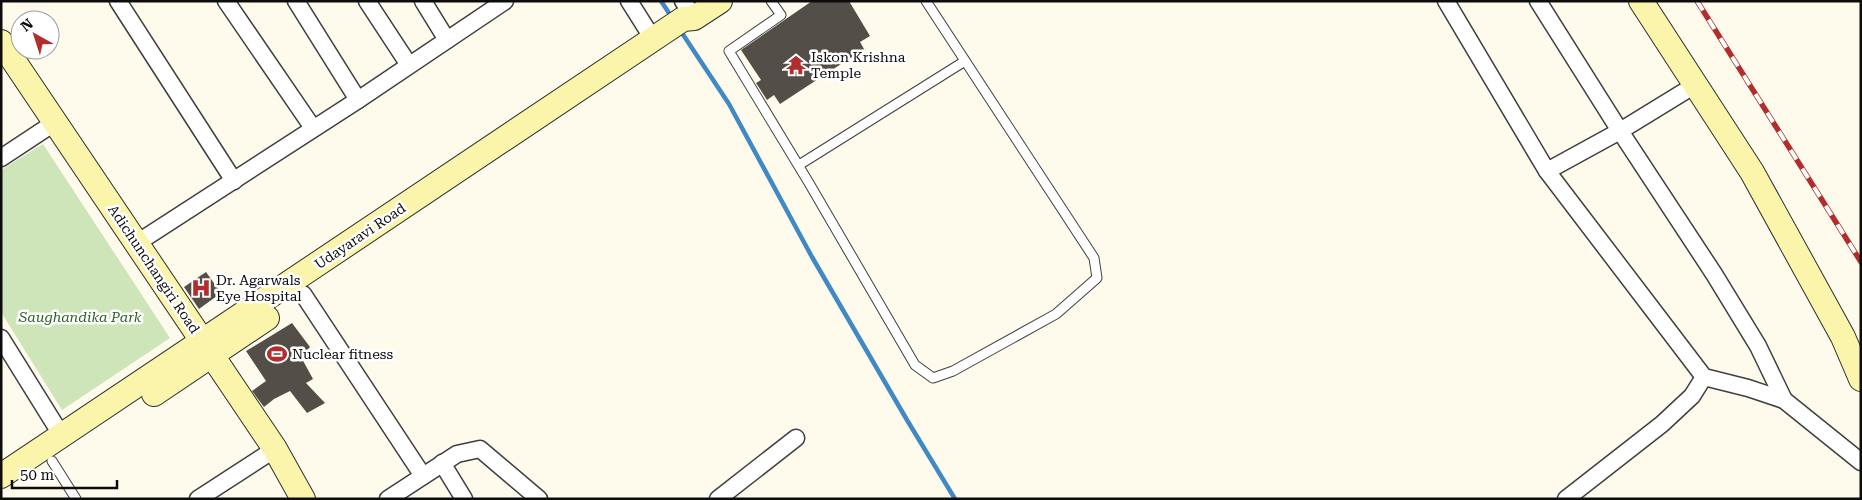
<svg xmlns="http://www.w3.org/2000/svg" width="1862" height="500" font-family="'Roboto Serif',serif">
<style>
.green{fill:#cde5b8}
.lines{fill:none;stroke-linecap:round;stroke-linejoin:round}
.stream{stroke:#4089c4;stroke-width:4.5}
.building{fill:#544e49}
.lane-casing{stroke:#3f3f3f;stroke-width:11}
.street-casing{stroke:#3f3f3f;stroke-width:19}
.secondary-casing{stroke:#2e2e2e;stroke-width:26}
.lane{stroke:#fff;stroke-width:9}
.street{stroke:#fff;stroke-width:16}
.secondary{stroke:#faf5ab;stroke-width:24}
.rail-casing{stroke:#b22d2d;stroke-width:5.5}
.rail{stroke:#fff;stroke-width:4;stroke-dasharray:11;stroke-linecap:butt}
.labels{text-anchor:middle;stroke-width:5;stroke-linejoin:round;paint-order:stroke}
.poi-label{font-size:14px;fill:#0c0c0c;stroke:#fff;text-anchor:start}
.street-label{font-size:14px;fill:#0c0c0c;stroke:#fff}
.park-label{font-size:14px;font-style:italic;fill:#2b5f21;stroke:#fff}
</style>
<rect width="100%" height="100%" fill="#fefbec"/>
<polygon class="green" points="43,144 170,338 62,410 1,312 1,170"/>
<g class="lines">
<g class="stream">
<polyline points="661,1 673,19"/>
<polyline points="680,30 729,104 812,257 907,420 955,499"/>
</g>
</g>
<g class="building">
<polygon points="812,1 849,1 870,36 860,42 864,49 780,104 774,95 767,100 756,83 761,80 741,50"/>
<polygon points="206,272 221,293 199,309 184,287"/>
<polygon points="292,323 310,347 301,357 313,379 306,383 325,403 307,413 290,391 274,399 264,407 252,391 266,381 246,351"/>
</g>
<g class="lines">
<defs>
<g id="lane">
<polyline points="771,1 781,15 729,51 809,183 915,365 933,378 953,371 1056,314 1097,278 1094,258 926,1"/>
<polyline points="799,165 965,61"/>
<polyline points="52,461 76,499"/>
</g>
<g id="street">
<polyline points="118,1 234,181"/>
<polyline points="226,1 313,128"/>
<polyline points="296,1 358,100"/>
<polyline points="367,1 409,65"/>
<polyline points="423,1 447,40"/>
<polyline points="629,1 653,39"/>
<polyline points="683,1 694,18"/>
<polyline points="1446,1 1547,171 1704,377 1748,388 1784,400 1861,462"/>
<polyline points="1538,1 1620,131 1714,274 1758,346 1784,400"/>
<polyline points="1,158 54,123"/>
<polyline points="1547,171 1620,131 1695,85"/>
<polyline points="137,243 358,100 505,1"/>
<polyline points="303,294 423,476"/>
<polyline points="1,338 62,436"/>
<polyline points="442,463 464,499"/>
<polyline points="198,499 275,449"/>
<polyline points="388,499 457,454 480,449 539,499"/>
<polyline points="718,499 796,438"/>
<polyline points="1566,499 1662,424 1692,396 1704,377"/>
</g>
<g id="secondary">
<polyline points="1641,1 1752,172 1843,337 1861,379"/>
<polyline points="1,42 275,449 303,499"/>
<polyline points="154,394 267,318"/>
<polyline points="1,476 683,19 694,18 720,1"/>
</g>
</defs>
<use href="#lane" class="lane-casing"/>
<use href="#street" class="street-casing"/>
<use href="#secondary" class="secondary-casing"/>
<use href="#lane" class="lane"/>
<use href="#street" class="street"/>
<use href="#secondary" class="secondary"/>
<defs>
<polyline id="rail" points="1697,1 1861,262"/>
</defs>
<use href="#rail" class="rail-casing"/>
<use href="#rail" class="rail"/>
</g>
<defs>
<symbol id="temple-bare" viewBox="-9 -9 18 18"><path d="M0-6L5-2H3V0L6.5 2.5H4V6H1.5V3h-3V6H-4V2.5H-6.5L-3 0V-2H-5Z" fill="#b22d2d" stroke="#fff" stroke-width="2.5" paint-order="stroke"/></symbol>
<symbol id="hospital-bare" viewBox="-9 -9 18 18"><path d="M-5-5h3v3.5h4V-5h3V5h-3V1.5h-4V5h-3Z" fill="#b22d2d" stroke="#fff" stroke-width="2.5" paint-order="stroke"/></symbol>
<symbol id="stadium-bare" viewBox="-9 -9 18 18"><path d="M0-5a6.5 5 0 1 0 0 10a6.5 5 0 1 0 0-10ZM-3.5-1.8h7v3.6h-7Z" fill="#b22d2d" stroke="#fff" stroke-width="2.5" paint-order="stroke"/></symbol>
</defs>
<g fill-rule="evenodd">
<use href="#temple-bare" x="782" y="51" width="28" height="28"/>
<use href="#hospital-bare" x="187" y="274" width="28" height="28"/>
<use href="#stadium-bare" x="263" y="340" width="28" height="28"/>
</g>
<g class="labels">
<g class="poi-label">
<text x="811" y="62">Iskon Krishna<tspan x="811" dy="16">Temple</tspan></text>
<text x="216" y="285">Dr. Agarwals<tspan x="216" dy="16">Eye Hospital</tspan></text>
<text x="292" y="359">Nuclear fitness</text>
</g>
<g class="street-label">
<text transform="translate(360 236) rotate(-34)" y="5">Udayaravi Road</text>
<text transform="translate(154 269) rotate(56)" y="5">Adichunchangiri Road</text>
</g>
<g class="park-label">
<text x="80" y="322">Saughandika Park</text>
</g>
</g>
<rect width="1862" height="500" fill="none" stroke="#0c0c0c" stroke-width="5"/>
<g transform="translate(35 35) rotate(321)"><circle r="24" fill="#ffffff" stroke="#9e9e9e"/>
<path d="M0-4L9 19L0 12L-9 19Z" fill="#b22d2d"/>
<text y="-8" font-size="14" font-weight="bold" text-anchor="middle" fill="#0c0c0c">N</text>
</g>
<path d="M12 480v8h105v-8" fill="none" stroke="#0c0c0c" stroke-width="2.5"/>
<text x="20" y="480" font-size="15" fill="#0c0c0c" stroke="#ffffff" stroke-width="4" paint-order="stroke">50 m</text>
</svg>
